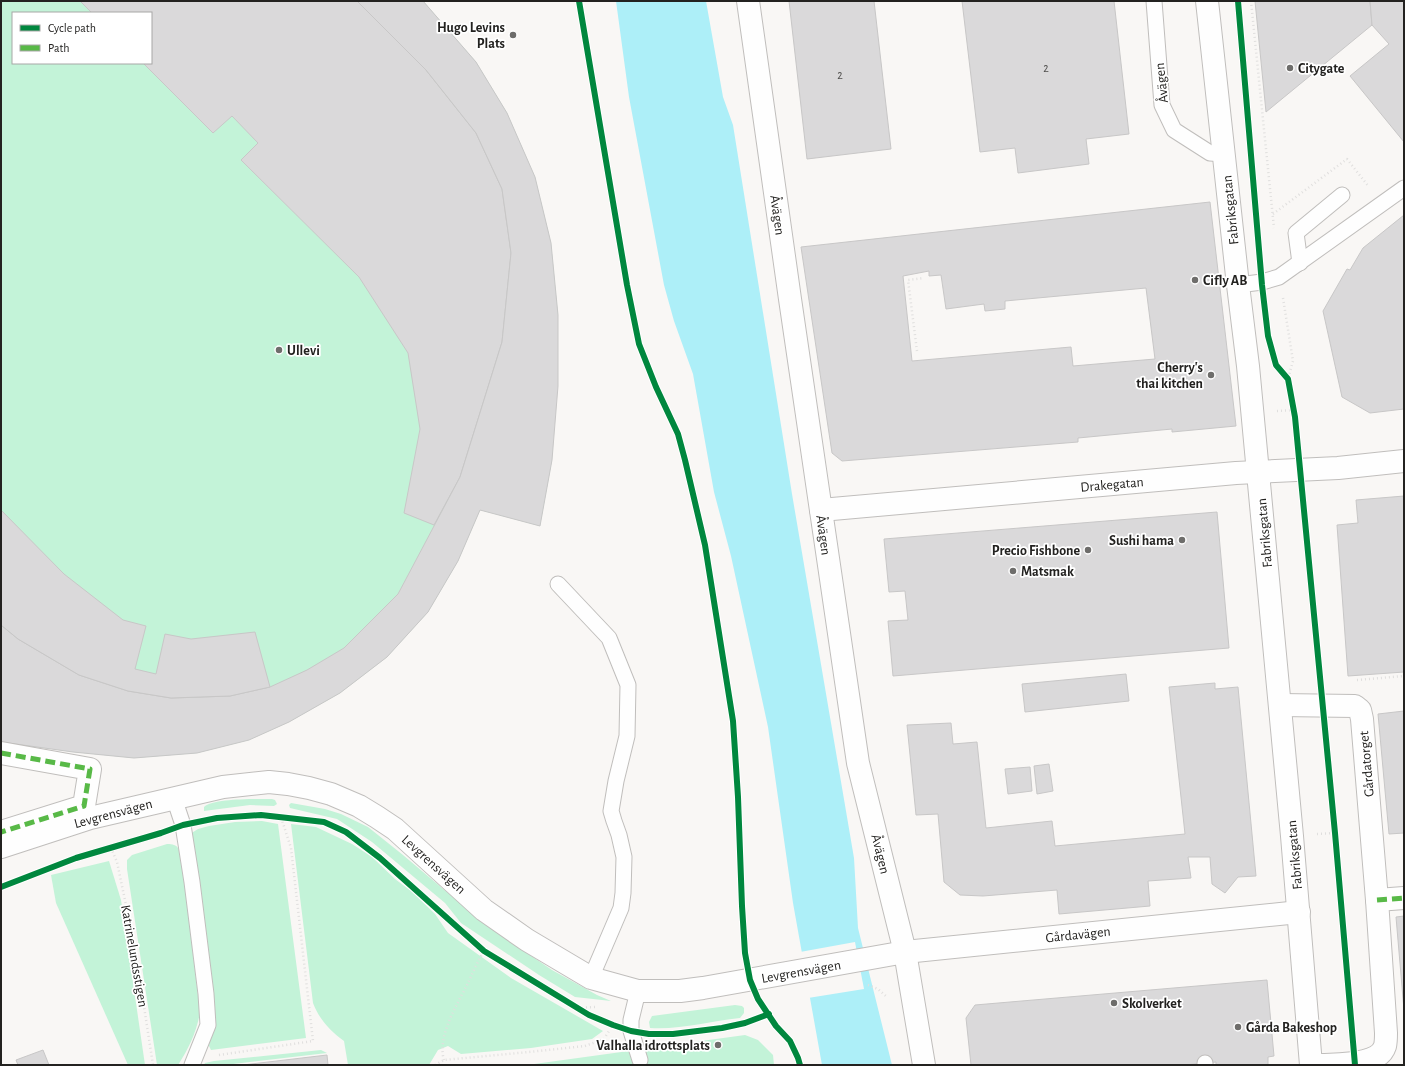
<svg xmlns="http://www.w3.org/2000/svg" width="1405" height="1066" font-family="'Alegreya Sans',sans-serif">
<style>
.green{fill:#c3f3d8;fill-rule:evenodd}
.water{fill:#adeff8}
.pier{fill:#f9f7f5}
.building{fill:#dad9da;stroke:#c8c7c7;fill-rule:evenodd}
.lines{fill:none;stroke-linecap:round;stroke-linejoin:round}
.service-casing{stroke:#c0bebc;stroke-width:17}
.pedestrian-casing{stroke:#c0bebc;stroke-width:24}
.minor-casing{stroke:#c0bebc;stroke-width:24}
.path{stroke:#e0dfde;stroke-width:2.5;stroke-dasharray:1 3;stroke-linecap:butt}
.service{stroke:#fefefe;stroke-width:15}
.pedestrian{stroke:#fefefe;stroke-width:22}
.minor{stroke:#fefefe;stroke-width:22}
.quiet{stroke:#58b947;stroke-width:5;stroke-dasharray:10 5;stroke-linecap:butt}
.cycleway-casing{stroke:#fff;stroke-width:8}
.cycleway{stroke:#00873e;stroke-width:6}
.poi-dot{fill:#6e6d6b;stroke:#fff;stroke-width:1.5}
.labels{text-anchor:middle;stroke-width:3.5;stroke-linejoin:round;paint-order:stroke}
.number-label{font-size:12px;fill:#51504e}
.poi-label{font-size:14px;font-weight:bold;fill:#232220;stroke:#fff;text-anchor:start}
.street-label{font-size:14px;fill:#232220;stroke:#fff}
</style>
<rect width="100%" height="100%" fill="#f9f7f5"/>
<g class="green">
<path d="M 1,1 L 423,1 L 476,62 L 507,113 L 535,177 L 551,243 L 558,315 L 552,460 L 540,526 L 480,510 L 458,561 L 428,612 L 387,657 L 340,693 L 289,722 L 249,740 L 197,753 L 134,758 L 73,752 L 1,742 ZM 13,13 L 151,13 L 151,63 L 13,63 Z"/>
<path d="M 272,799 L 275,800 L 277,804 L 274,806 L 250,805 L 204,811 L 204,807 C 213,798 258,799 272,799 Z"/>
<polygon points="291,803 325,809 341,814 368,827 403,855 487,926 552,970 597,995 611,1001 575,997 539,975 461,923 445,903 372,842 337,819 290,808 289,805"/>
<polygon points="262,821 278,824 306,1038 211,1050 209,1046 212,996 190,834 198,829 209,826 235,822"/>
<path d="M 291,824 L 316,827 L 352,844 L 372,857 L 395,879 L 411,891 L 435,914 L 448,933 L 511,978 L 603,1031 L 592,1039 L 531,1048 L 461,1054 L 448,1046 L 438,1050 L 429,1065 L 348,1065 L 344,1041 C 330,1031 319,1019 313,1003 Z"/>
<path d="M 167,844 C 179,844 179,849 182,859 L 200,1013 C 196,1033 189,1048 178,1065 L 157,1065 L 127,869 L 127,860 L 132,855 Z"/>
<polygon points="109,861 121,900 145,1065 128,1065 56,903 51,875"/>
<path d="M 735,1005 L 742,1006 L 744,1008 L 744,1013 L 740,1018 C 710,1021 680,1030 650,1028 L 649,1022 L 652,1016 Z"/>
<polygon points="745,1035 758,1040 773,1055 774,1065 527,1065"/>
<polygon points="321,1050 327,1053 225,1065 204,1065 205,1063 214,1061"/>
</g>
<polygon class="water" points="616,1 706,1 723,97 733,125 792,494 854,858 858,928 892,1065 822,1065 793,903 768,727 731,556 714,492 693,374 674,321 664,285 629,97"/>
<polygon class="pier" points="855,942 864,989 808,998 800,952"/>
<g class="building">
<polygon points="80,1 357,1 426,70 476,133 502,189 511,253 502,342 460,477 434,525 404,513 420,429 408,353 359,277 241,160 258,143 232,116 213,133 143,63 151,63 151,13 92,13"/>
<polygon points="357,1 423,1 476,62 507,113 535,177 551,243 558,315 558,386 552,460 540,526 480,510 458,561 428,612 387,657 340,693 289,722 249,740 197,753 134,758 73,752 1,742 1,625 18,639 79,675 128,691 171,698 230,696 270,687 307,670 344,648 398,594 460,477 502,342 511,253 502,189 476,133 426,70"/>
<polygon points="789,1 874,1 891,149 807,159"/>
<polygon points="962,1 1114,1 1129,134 1086,139 1089,164 1018,173 1015,148 980,152"/>
<polygon points="1255,1 1370,1 1372,25 1266,112"/>
<polygon points="1370,1 1404,1 1404,142 1350,76 1389,44 1372,25"/>
<path d="M 1210,202 L 1236,426 L 1172,432 L 1172,429 L 1078,438 L 1078,442 L 842,461 L 832,453 L 801,247 ZM 929,271 L 929,276 L 941,275 L 946,309 L 984,304 L 985,311 L 1005,309 L 1005,301 L 1146,288 L 1155,359 L 1073,366 L 1071,347 L 912,361 L 903,276 Z"/>
<polygon points="1404,215 1404,409 1370,413 1342,397 1323,311 1347,269 1350,270 1363,248"/>
<polygon points="1404,496 1404,672 1348,676 1337,525 1358,523 1356,500"/>
<polygon points="1,510 64,574 123,620 146,626 135,669 156,674 165,634 191,639 255,632 270,687 230,696 171,698 128,691 79,675 18,639 1,625"/>
<polygon points="1217,512 1229,648 893,676 888,621 908,620 905,591 889,592 884,539"/>
<polygon points="1126,674 1129,701 1025,712 1022,684"/>
<polygon points="1215,683 1215,689 1238,687 1256,876 1238,877 1225,893 1212,884 1210,857 1188,857 1191,878 1148,881 1150,906 1059,914 1057,890 983,896 960,895 944,882 938,814 916,815 907,725 951,723 953,744 977,742 986,828 1052,821 1055,846 1185,834 1169,687"/>
<polygon points="1404,711 1404,833 1389,834 1378,714"/>
<polygon points="1049,764 1053,791 1037,794 1034,766"/>
<polygon points="1030,767 1032,791 1008,794 1005,769"/>
<polygon points="1404,916 1404,1010 1396,917"/>
<polygon points="1267,980 1274,1056 1268,1057 1268,1065 1216,1065 1216,1062 1185,1065 971,1065 966,1018 975,1005"/>
<polygon points="43,1050 49,1065 18,1065 16,1060"/>
<polygon points="327,1055 328,1065 243,1065"/>
</g>
<g class="lines">
<defs>
<g id="service">
<polyline points="1154,1 1162,105 1174,130 1210,153 1224,154"/>
<polyline points="1300,263 1296,233 1342,195"/>
<polyline points="1238,285 1262,282 1279,277 1404,188"/>
<polyline points="558,584 609,638 628,685 627,736 616,781 611,811 614,821 619,835 624,857 623,893 621,908 591,978"/>
<polyline points="174,798 183,825 192,882 206,994 208,1025 192,1065"/>
<polyline points="638,991 631,1020 631,1031 640,1060"/>
<polyline points="1205,1063 1205,1065"/>
</g>
<polyline id="pedestrian" points="1,753 90,769 84,806 1,832"/>
<g id="minor">
<polyline points="748,1 790,299 858,763 905,952 924,1065"/>
<polyline points="1207,1 1238,285 1248,366 1292,836 1311,1065"/>
<polyline points="821,510 1236,473 1338,468 1404,461"/>
<path d="M 1280,705 L 1355,706 L 1360,710 L 1362,719 L 1377,900 L 1386,1033 C 1386,1037 1386,1042 1385,1046 C 1379,1066 1338,1064 1322,1065"/>
<polyline points="1,847 90,818 223,787 269,782 288,784 309,788 331,794 359,806 377,817 395,829 484,910 527,940 591,978 638,991 680,991 703,988 905,952 1299,912"/>
<polyline points="1377,900 1404,898"/>
</g>
</defs>
<use href="#service" class="service-casing"/>
<use href="#pedestrian" class="pedestrian-casing"/>
<use href="#minor" class="minor-casing"/>
<g class="path">
<polyline points="1251,1 1274,228"/>
<polyline points="1273,214 1347,159 1369,187"/>
<polyline points="1283,298 1293,361 1288,379"/>
<polyline points="917,351 908,280 924,278"/>
<polyline points="1277,411 1294,410"/>
<polyline points="1357,680 1404,676"/>
<polyline points="1317,834 1335,833"/>
<polyline points="111,848 117,862 135,948 153,1065"/>
<polyline points="868,985 878,989 887,997"/>
<polyline points="578,1008 596,1007"/>
<polyline points="219,1055 313,1041 291,848 281,817"/>
<path d="M 444,1060 C 437,1038 456,1006 466,987 C 472,975 477,962 484,951"/>
<polyline points="435,1065 444,1060 529,1052 585,1046 604,1039 609,1031"/>
</g>
<use href="#service" class="service"/>
<use href="#pedestrian" class="pedestrian"/>
<use href="#minor" class="minor"/>
<g class="quiet">
<polyline points="1,753 90,769 84,806 1,832"/>
<polyline points="1377,900 1404,898"/>
</g>
<defs>
<g id="cycleway">
<polyline points="579,1 627,285 639,344 656,387 678,434 685,460 705,545 733,721 738,797 742,906 745,953 750,980 758,999 776,1026 790,1041 798,1058 800,1065"/>
<polyline points="1238,1 1262,285 1268,336 1276,365 1288,379 1295,417 1335,833 1355,1065"/>
<polyline points="1,887 76,858 161,833 183,825 217,818 261,815 324,822 346,832 380,858 484,951 589,1015 613,1025 631,1031 649,1034 673,1034 722,1028 745,1023 769,1014"/>
</g>
</defs>
<use href="#cycleway" class="cycleway-casing"/>
<use href="#cycleway" class="cycleway"/>
</g>
<g class="poi-dot">
<circle cx="513" cy="35" r="4"/>
<circle cx="1290" cy="68" r="4"/>
<circle cx="1195" cy="280" r="4"/>
<circle cx="279" cy="350" r="4"/>
<circle cx="1211" cy="375" r="4"/>
<circle cx="1182" cy="540" r="4"/>
<circle cx="1088" cy="550" r="4"/>
<circle cx="1013" cy="571" r="4"/>
<circle cx="1114" cy="1003" r="4"/>
<circle cx="1238" cy="1027" r="4"/>
<circle cx="718" cy="1045" r="4"/>
</g>
<g class="labels">
<g class="number-label">
<text x="1046" y="72">2</text>
<text x="840" y="79">2</text>
</g>
<g class="poi-label">
<text x="505" y="32" text-anchor="end">Hugo Levins<tspan x="505" dy="16">Plats</tspan></text>
<text x="1298" y="73">Citygate</text>
<text x="1203" y="285">Cifly AB</text>
<text x="287" y="355">Ullevi</text>
<text x="1203" y="372" text-anchor="end">Cherry's<tspan x="1203" dy="16">thai kitchen</tspan></text>
<text x="1174" y="545" text-anchor="end">Sushi hama</text>
<text x="1080" y="555" text-anchor="end">Precio Fishbone</text>
<text x="1021" y="576">Matsmak</text>
<text x="1122" y="1008">Skolverket</text>
<text x="1246" y="1032">Gårda Bakeshop</text>
<text x="710" y="1050" text-anchor="end">Valhalla idrottsplats</text>
</g>
<g class="street-label">
<text transform="translate(1161 83) rotate(-96)" y="5">Åvägen</text>
<text transform="translate(1230 210) rotate(-96)" y="5">Fabriksgatan</text>
<text transform="translate(778 215) rotate(82)" y="5">Åvägen</text>
<text transform="translate(1112 484) rotate(-5)" y="5">Drakegatan</text>
<text transform="translate(1264 533) rotate(-95)" y="5">Fabriksgatan</text>
<text transform="translate(824 535) rotate(82)" y="5">Åvägen</text>
<text transform="translate(1366 764) rotate(-95)" y="5">Gårdatorget</text>
<text transform="translate(113 813) rotate(-15)" y="5">Levgrensvägen</text>
<text transform="translate(881 854) rotate(76)" y="5">Åvägen</text>
<text transform="translate(1294 855) rotate(-95)" y="5">Fabriksgatan</text>
<text transform="translate(434 864) rotate(42)" y="5">Levgrensvägen</text>
<text transform="translate(1078 934) rotate(-6)" y="5">Gårdavägen</text>
<text transform="translate(135 956) rotate(80)" y="5">Katrinelundsstigen</text>
<text transform="translate(801 971) rotate(-10)" y="5">Levgrensvägen</text>
</g>
</g>
<rect width="1405" height="1066" fill="none" stroke="#232220" stroke-width="4"/>
<rect x="12" y="12" width="140" height="52" fill="#ffffff" stroke="#a7a7a6"/>
<rect x="20" y="25" width="20" height="6" fill="#00873e" stroke="#a7a7a6"/>
<text x="48" y="32" font-size="12" fill="#232220">Cycle path</text>
<rect x="20" y="45" width="20" height="6" fill="#58b947" stroke="#a7a7a6"/>
<text x="48" y="52" font-size="12" fill="#232220">Path</text>
</svg>
